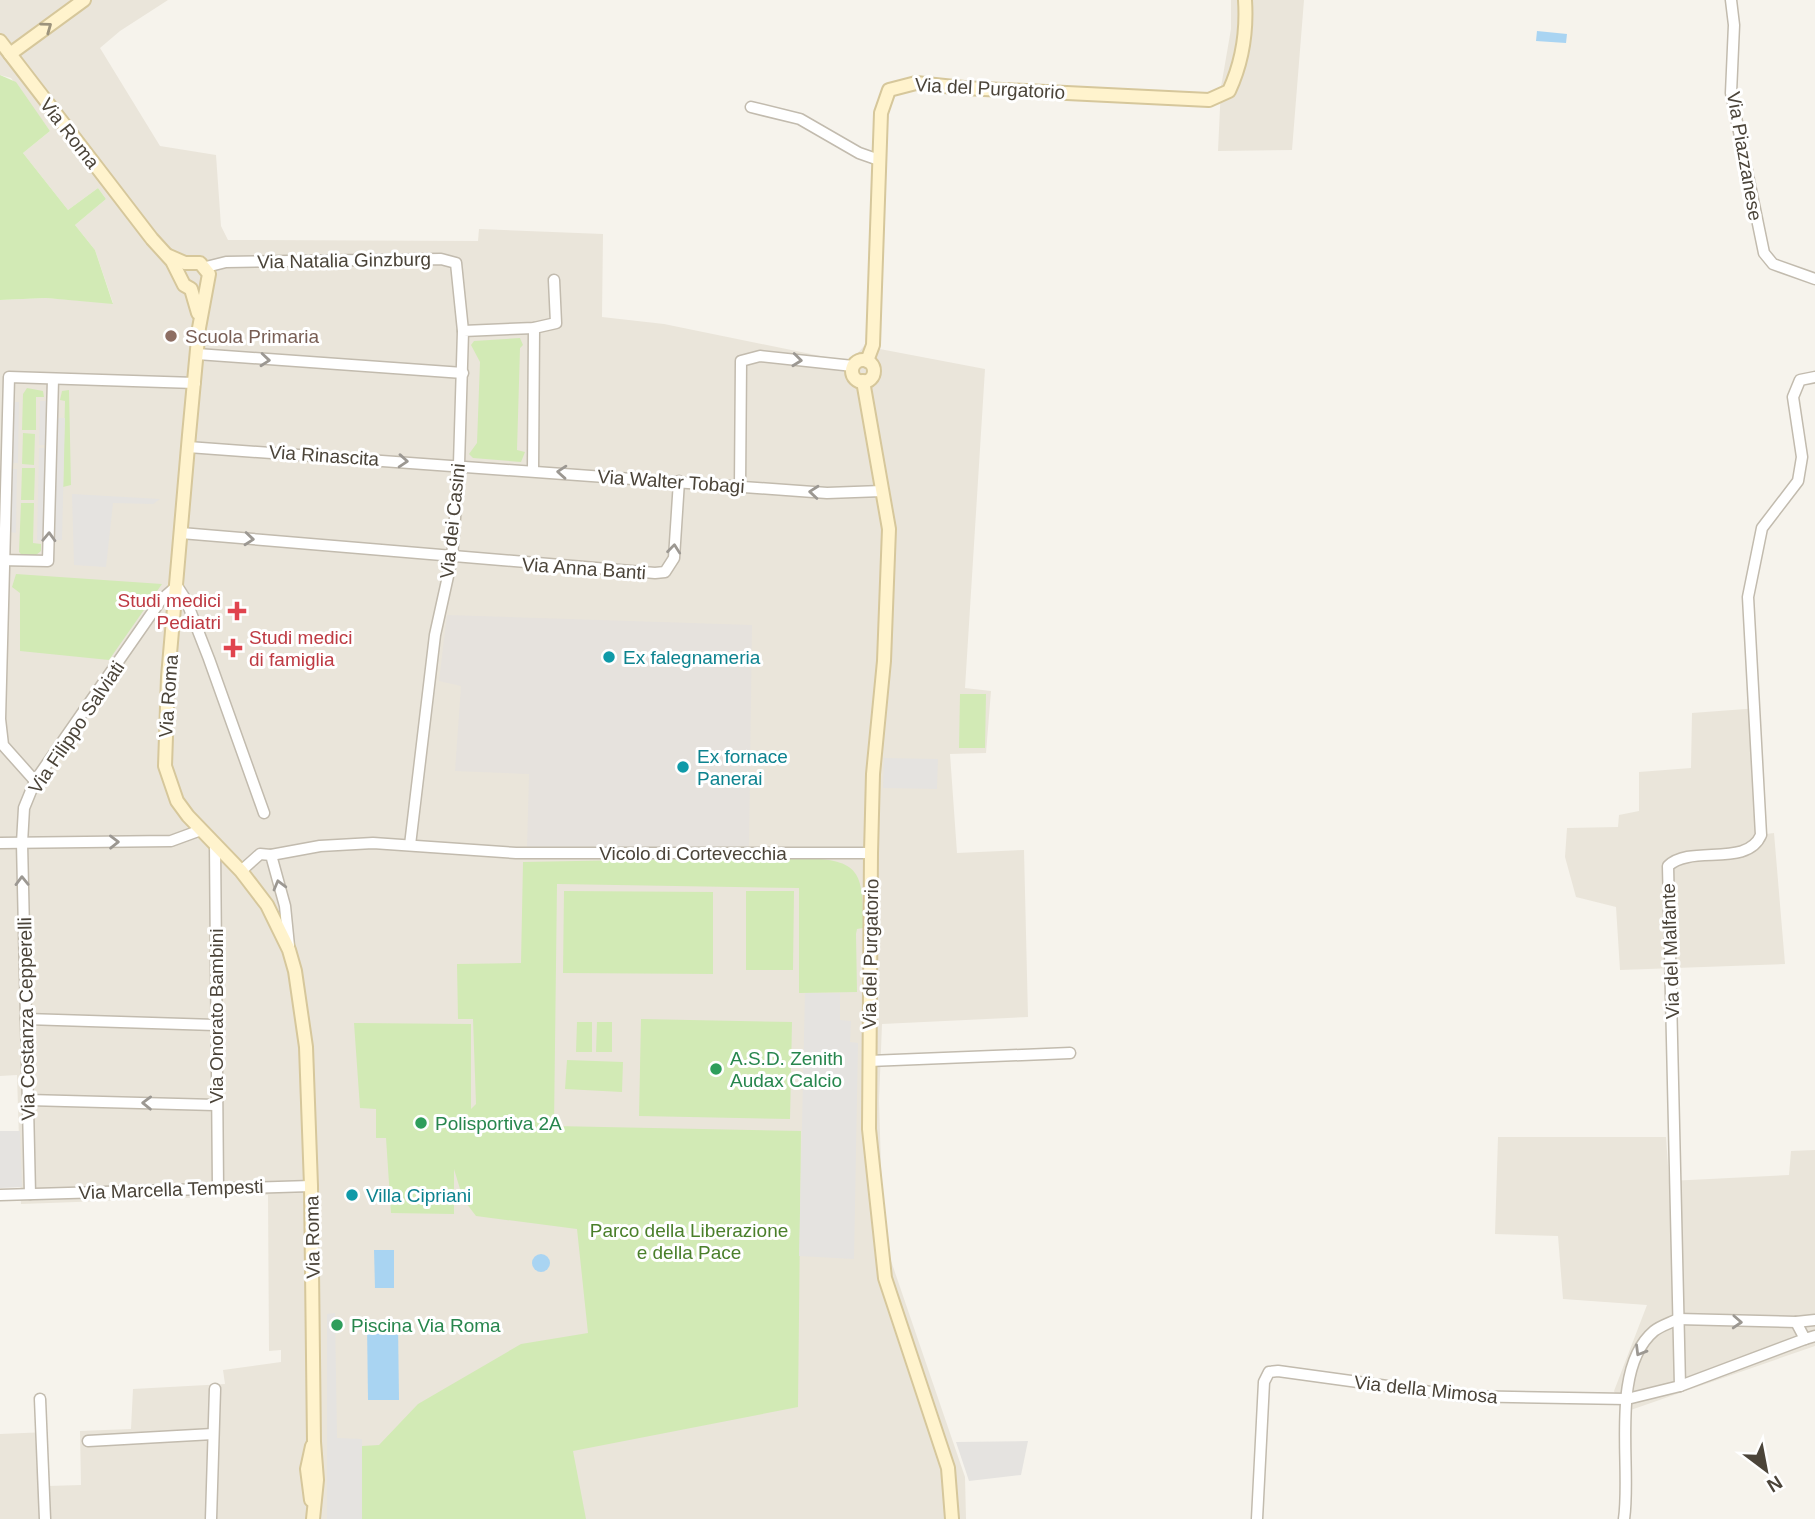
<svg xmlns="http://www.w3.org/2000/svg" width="1815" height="1519" font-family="Arial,sans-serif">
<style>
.residential{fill:#eae5da}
.industrial{fill:#e6e2dd}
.green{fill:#d2eab5}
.parking{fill:#e5e3e0}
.water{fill:#a9d4f2}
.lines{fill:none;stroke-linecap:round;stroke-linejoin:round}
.street-casing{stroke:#c2bbae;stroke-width:13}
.secondary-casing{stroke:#d6c79b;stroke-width:16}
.street{stroke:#fff;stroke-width:10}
.secondary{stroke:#fff3cd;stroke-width:12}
.oneway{stroke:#9c937c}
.oneway2{stroke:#9c9892}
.education-dot{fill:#8d6e63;stroke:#fff;stroke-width:2.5}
.health-dot{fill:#e0444e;stroke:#fff;stroke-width:2.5}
.culture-dot{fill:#0f9aa8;stroke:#fff;stroke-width:2.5}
.leisure-dot{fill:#2e9e5b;stroke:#fff;stroke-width:2.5}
.labels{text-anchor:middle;stroke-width:6;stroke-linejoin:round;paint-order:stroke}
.street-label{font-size:19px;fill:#4b4439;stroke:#fff}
.education-label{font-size:19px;fill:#785e54;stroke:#fff;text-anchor:start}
.health-label{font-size:19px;fill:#be3a42;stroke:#fff;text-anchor:end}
.culture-label{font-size:19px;fill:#0d838f;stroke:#fff;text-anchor:start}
.leisure-label{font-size:19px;fill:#27864d;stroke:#fff;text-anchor:start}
.park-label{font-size:19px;fill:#4a7f2a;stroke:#fff}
</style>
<rect width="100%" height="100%" fill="#f6f3ec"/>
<g class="residential">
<polygon points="0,0 168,0 120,31 100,48 160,146 216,155 221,226 228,240 478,241 479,229 603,234 602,317 664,324 850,362 864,346 985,369 965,688 991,691 986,753 950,754 957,853 1024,850 1028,1017 882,1024 879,1101 882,1199 888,1252 965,1477 966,1519 0,1519 0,1434 48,1432 48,1486 81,1485 80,1431 131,1429 133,1389 225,1384 223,1370 281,1362 281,1350 269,1351 268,1195 21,1204 17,1075 0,1076 0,300 46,298 113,303 95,250 75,225 106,199 98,188 68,210 23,153 50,131 11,78 0,75"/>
<polygon points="1231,0 1304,0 1292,150 1218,151 1221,87 1231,29"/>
<polygon points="1759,708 1766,834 1774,833 1785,964 1620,970 1616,907 1576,897 1565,857 1567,828 1618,827 1619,815 1639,811 1639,772 1691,768 1692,713"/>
<polygon points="1498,1137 1666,1137 1669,1181 1789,1175 1791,1151 1815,1150 1815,1346 1622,1413 1614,1391 1647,1305 1563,1299 1558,1236 1495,1234"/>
</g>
<polygon class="industrial" points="447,615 752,625 749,848 527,848 529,774 455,771 461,686 439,681"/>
<g class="green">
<polygon points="0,75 16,82 50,131 23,153 68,210 98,188 106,199 75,225 95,250 113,304 46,298 0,300"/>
<polygon points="520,338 523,345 520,348 517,450 525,452 521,462 473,458 469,454 477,443 480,362 471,345 474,341"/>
<polygon points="27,388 43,391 44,397 36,397 36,430 22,430 23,394"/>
<polygon points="69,390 71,485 63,487 65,401 60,400 62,391"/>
<polygon points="23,433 35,434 34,465 22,464"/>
<polygon points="22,468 35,468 34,500 21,500"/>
<polygon points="21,503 34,503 33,543 41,544 41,551 36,555 22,555 19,552"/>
<polygon points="16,574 162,584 109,660 20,651 20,593 12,587"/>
<polygon points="960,694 986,694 985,748 959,748"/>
<path d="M 795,857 C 858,860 864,866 863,928 L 857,929 L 856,934 L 857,992 L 799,993 L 799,888 L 557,884 L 554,1126 L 801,1131 L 798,1407 L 573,1451 L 586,1519 L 362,1519 L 362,1446 L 379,1445 L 418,1404 L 521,1344 L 588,1333 L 577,1229 L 476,1216 L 463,1199 L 454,1169 L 454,1214 L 391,1213 L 386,1138 L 376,1138 L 376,1109 L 360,1108 L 354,1023 L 471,1024 L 471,1109 L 476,1104 L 473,1019 L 458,1019 L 457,964 L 521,963 L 523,862 Z"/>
<polygon points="564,891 713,892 713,974 563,973"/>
<polygon points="746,891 794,891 793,970 746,970"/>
<polygon points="641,1019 792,1022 790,1119 639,1116"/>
<polygon points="577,1022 592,1022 592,1052 576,1052"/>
<polygon points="597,1022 612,1022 612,1052 596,1052"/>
<polygon points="567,1060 623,1062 622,1092 565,1089"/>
</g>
<g class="parking">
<polygon points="40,401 46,401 45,445 39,445"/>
<polygon points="12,402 19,402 18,463 11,463"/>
<polygon points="57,418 65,418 62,540 55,540"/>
<polygon points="39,448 45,448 43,540 37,540"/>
<polygon points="11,469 17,469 16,533 10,532"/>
<polygon points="72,494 160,499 153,504 113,503 106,567 74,565"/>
<polygon points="884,758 938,759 937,789 883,788"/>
<polygon points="805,993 840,993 840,1020 851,1021 850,1042 858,1043 854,1259 799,1256"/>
<polygon points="0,1131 20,1131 22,1187 0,1188"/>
<polygon points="335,1313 337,1438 362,1439 362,1519 327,1519 327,1314"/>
<polygon points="1028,1441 1021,1475 969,1481 956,1442"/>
</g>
<g class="water">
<polygon points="1537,31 1567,34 1566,43 1536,41"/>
<polygon points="374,1250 394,1250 394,1288 375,1288"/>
<circle cx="541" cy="1263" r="9"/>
<polygon points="367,1324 398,1324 399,1400 368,1400"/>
</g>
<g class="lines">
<defs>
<g id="street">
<polyline points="1731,0 1734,25 1731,93 1764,253 1773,264 1815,279"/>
<polyline points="751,107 800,119 859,153 879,160"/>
<polyline points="206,267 226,262 441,259 456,263 463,331"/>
<polyline points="197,354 463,373"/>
<polyline points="188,447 827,493 882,491"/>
<polyline points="533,470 534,328"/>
<polyline points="740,486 741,361 760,356 853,366"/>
<polyline points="181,533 655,573 665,572 674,558 679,481"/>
<polyline points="0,560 48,561 53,379"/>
<polyline points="35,781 3,745 0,719 9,377 195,383"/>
<polyline points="0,843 171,841 201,830"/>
<polyline points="215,844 218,1188"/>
<polyline points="410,845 435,635 452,558 459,464 463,331 534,328 556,323 554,280"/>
<polyline points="271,855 320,846 373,843 516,853 871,853"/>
<polyline points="241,871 260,854 271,855 285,906 289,946"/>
<polyline points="26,1019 215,1025"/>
<polyline points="869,1061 1070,1053"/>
<polyline points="28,1100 215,1105"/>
<polyline points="30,1194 22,843 24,808 35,781 161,600 177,586 186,600 209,659 264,813"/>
<polyline points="0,1195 311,1186"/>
<polyline points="1678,1319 1796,1322"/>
<polyline points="1815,1320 1796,1322 1805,1339 1815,1336"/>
<path d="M 1680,1386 L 1668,866 C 1691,844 1747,868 1761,835 L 1748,597 L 1762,528 L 1798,481 L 1802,457 L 1793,397 L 1800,380 L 1815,377"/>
<polyline points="40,1399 45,1519"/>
<polyline points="88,1441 213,1434"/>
<polyline points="211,1519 215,1389"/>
<polyline points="1257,1519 1264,1382 1269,1372 1278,1371 1460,1396 1627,1399 1680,1386 1805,1339"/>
<path d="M 1624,1519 C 1632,1466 1609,1369 1654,1331 C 1660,1326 1670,1323 1678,1319"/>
</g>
<g id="secondary">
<polyline points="0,41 152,239 172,261 184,285 191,289 198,313"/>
<polyline points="10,54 84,0"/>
<polyline points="169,256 185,263 200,263 209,274 199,328 189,435 168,677 165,766 177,801 188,816 241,871 267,905 289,950 295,971 306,1047 311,1186 314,1442 317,1480 313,1519"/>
<circle cx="863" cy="371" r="11"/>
<path d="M 867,361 L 873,345 L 881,113 L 889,90 L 916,83 L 964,88 L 1209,100 L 1229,91 C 1242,63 1247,31 1245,0"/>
<polyline points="863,381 889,529 884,661 873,774 871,853 869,1129 885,1278 948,1468 952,1519"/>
<polyline points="311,1500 307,1469 312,1446"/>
</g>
</defs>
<use href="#street" class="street-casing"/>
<use href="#secondary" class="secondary-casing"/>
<use href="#street" class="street"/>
<use href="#secondary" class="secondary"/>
</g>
<defs><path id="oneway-chevron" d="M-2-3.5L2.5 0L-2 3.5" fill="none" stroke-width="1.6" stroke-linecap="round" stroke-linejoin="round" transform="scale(1.75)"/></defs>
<use class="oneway" href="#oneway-chevron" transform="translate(47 27) rotate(-36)"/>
<g class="oneway2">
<use href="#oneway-chevron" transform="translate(265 360) rotate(5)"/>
<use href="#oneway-chevron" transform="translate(797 360) rotate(6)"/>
<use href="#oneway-chevron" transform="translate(403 461) rotate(4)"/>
<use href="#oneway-chevron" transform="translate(562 472) rotate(-176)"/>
<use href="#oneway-chevron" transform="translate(814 492) rotate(-175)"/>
<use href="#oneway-chevron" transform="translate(49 537) rotate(-88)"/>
<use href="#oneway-chevron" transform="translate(249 539) rotate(5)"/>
<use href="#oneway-chevron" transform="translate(674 549) rotate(-84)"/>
<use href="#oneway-chevron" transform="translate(114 842) rotate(-1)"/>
<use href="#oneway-chevron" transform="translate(22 881) rotate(-91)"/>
<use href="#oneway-chevron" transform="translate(279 885) rotate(-105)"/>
<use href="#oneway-chevron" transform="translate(147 1103) rotate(-179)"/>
<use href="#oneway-chevron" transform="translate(1737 1322) rotate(3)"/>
<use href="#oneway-chevron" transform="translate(1640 1351) rotate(121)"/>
</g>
<circle class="education-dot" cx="171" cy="336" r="7"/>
<g class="health-dot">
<path d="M233.5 600.5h7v7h7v7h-7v7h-7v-7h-7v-7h7z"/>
<path d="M229.5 637.5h7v7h7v7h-7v7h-7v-7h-7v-7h7z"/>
</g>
<g class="culture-dot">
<circle cx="609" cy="657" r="7"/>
<circle cx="683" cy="767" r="7"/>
<circle cx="352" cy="1195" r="7"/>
</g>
<g class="leisure-dot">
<circle cx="716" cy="1069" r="7"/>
<circle cx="421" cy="1123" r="7"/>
<circle cx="337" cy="1325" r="7"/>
</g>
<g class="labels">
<g class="street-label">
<text transform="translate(990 88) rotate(3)" y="7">Via del Purgatorio</text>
<text transform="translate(70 133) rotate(52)" y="7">Via Roma</text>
<text transform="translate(1745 156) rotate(80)" y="7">Via Piazzanese</text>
<text transform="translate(344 260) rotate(-1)" y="7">Via Natalia Ginzburg</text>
<text transform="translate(324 455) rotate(4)" y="7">Via Rinascita</text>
<text transform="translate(671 481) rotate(4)" y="7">Via Walter Tobagi</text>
<text transform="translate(452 521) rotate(-84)" y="7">Via dei Casini</text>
<text transform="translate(584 568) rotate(4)" y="7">Via Anna Banti</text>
<text transform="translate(168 696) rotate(-86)" y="7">Via Roma</text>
<text transform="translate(76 727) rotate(-56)" y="7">Via Filippo Salviati</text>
<text x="693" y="860">Vicolo di Cortevecchia</text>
<text transform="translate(1670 951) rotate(-92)" y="7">Via del Malfante</text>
<text transform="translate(870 954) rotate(-89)" y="7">Via del Purgatorio</text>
<text transform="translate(216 1016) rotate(-90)" y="7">Via Onorato Bambini</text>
<text transform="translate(26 1019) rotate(-91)" y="7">Via Costanza Cepperelli</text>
<text transform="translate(171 1189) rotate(-2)" y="7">Via Marcella Tempesti</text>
<text transform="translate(312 1237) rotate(-91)" y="7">Via Roma</text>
<text transform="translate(1426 1389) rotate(6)" y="7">Via della Mimosa</text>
</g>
<g class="education-label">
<text x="185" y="343">Scuola Primaria</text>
</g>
<g class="health-label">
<text x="221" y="607">Studi medici<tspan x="221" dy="22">Pediatri</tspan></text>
<text x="249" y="644" text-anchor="start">Studi medici<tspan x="249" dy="22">di famiglia</tspan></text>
</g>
<g class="culture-label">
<text x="623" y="664">Ex falegnameria</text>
<text x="697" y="763">Ex fornace<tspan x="697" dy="22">Panerai</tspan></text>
<text x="366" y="1202">Villa Cipriani</text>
</g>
<g class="leisure-label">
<text x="730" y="1065">A.S.D. Zenith<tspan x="730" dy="22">Audax Calcio</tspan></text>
<text x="435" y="1130">Polisportiva 2A</text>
<text x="351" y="1332">Piscina Via Roma</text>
</g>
<g class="park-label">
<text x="689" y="1237">Parco della Liberazione<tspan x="689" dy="22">e della Pace</tspan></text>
</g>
</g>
<g transform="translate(1766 1470) rotate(148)" stroke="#ffffff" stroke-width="5" paint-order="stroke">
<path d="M0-5L12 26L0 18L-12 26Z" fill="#4b4439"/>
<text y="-10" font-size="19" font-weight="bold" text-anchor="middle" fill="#4b4439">N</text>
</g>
</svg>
